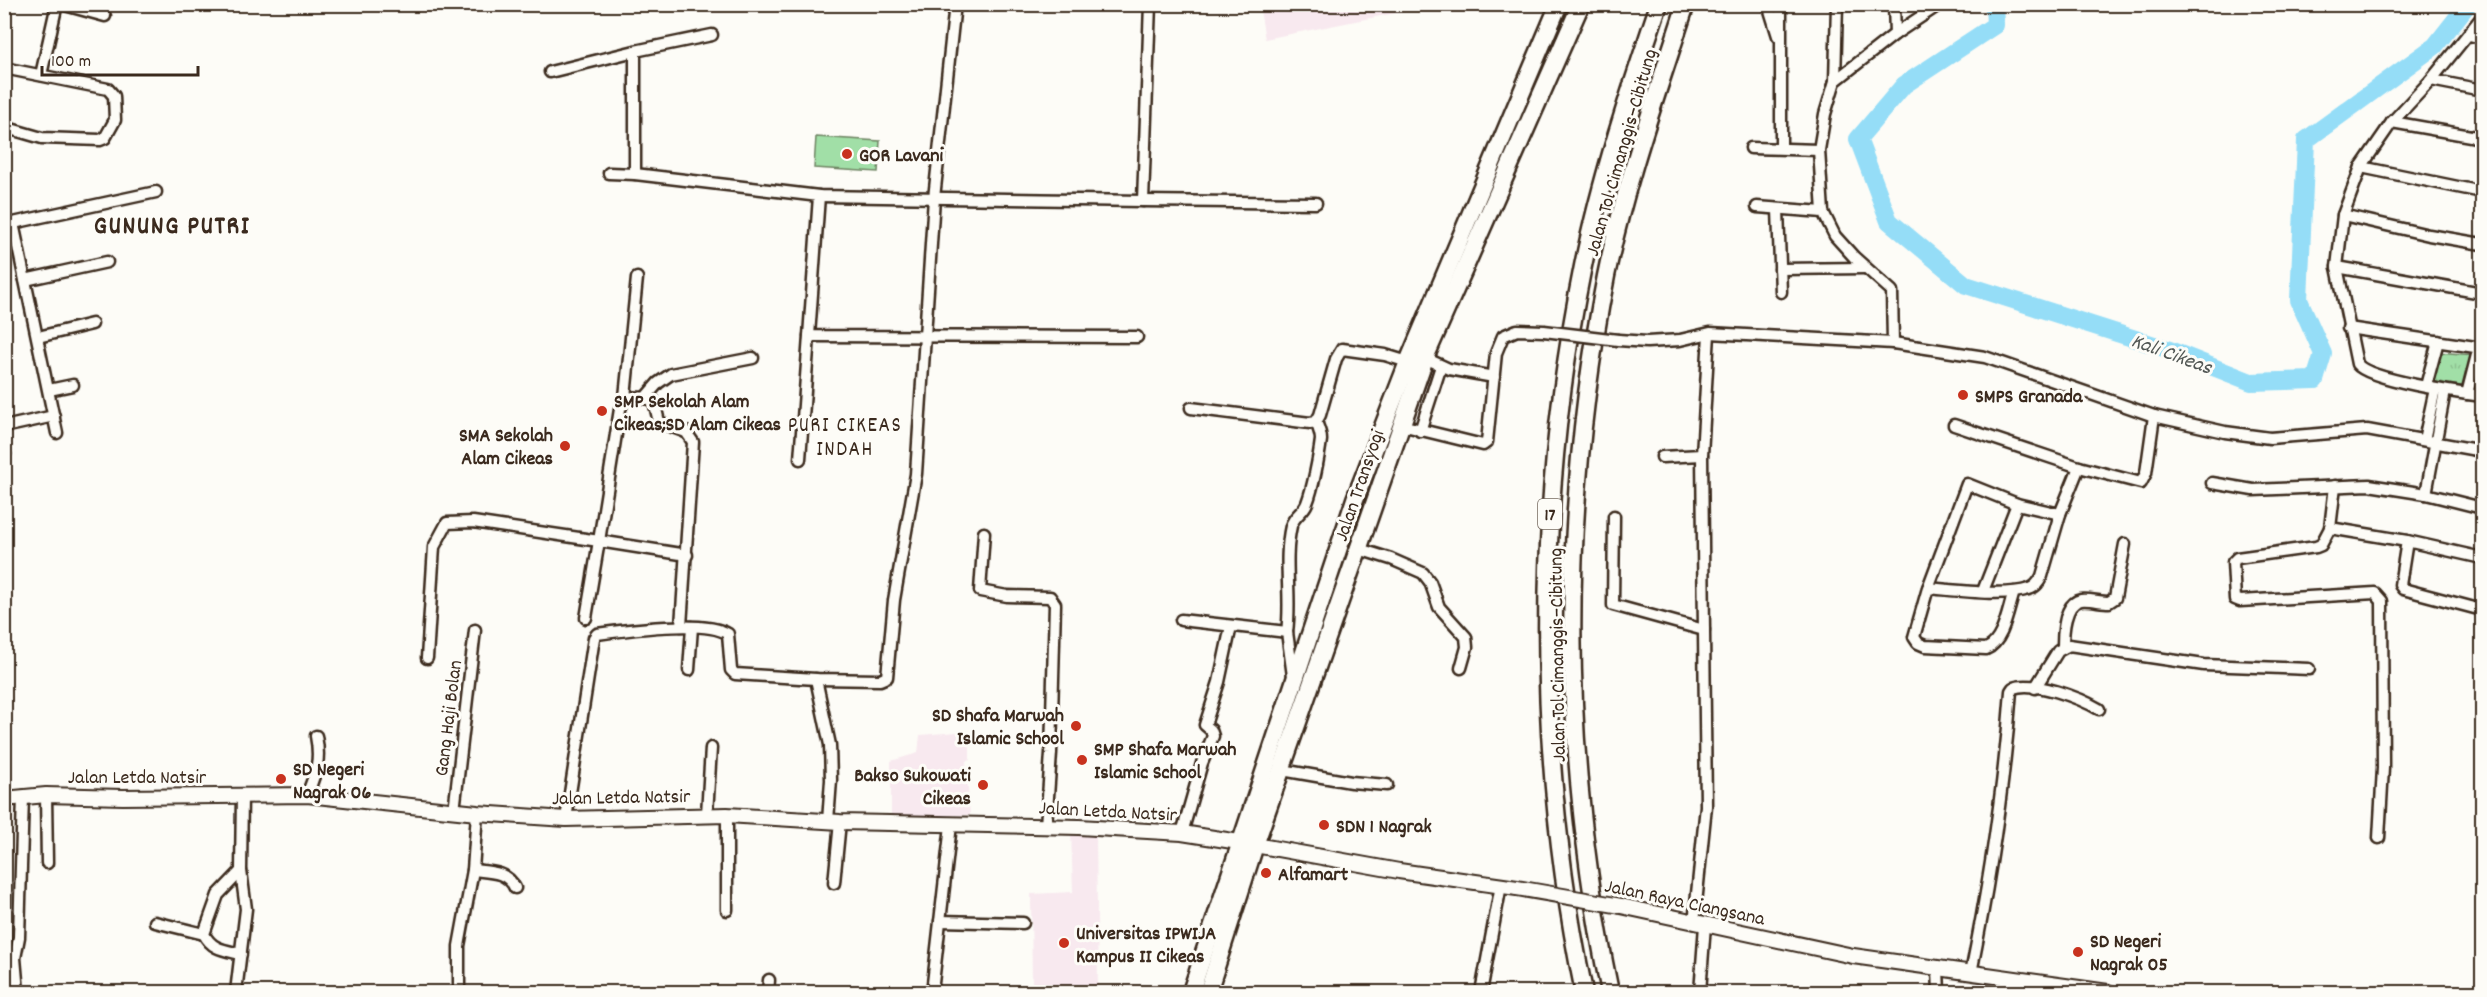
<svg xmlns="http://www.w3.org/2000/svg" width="2487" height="997" font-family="Dekko,sans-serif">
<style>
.built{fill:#f8e9ef}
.green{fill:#a1dfa7;stroke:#6e8462;stroke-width:1.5}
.park{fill:url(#park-tufts);stroke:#6e8462;stroke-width:1.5}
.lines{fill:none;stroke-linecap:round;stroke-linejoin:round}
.river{stroke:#95ddf7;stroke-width:18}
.minor-casing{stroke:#3b2a1e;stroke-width:15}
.major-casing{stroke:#3b2a1e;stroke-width:18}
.highway-casing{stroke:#3b2a1e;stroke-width:21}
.minor{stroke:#fdfcf7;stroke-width:10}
.major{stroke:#fdfcf7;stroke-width:14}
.highway{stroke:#fdfcf7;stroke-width:16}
.minor-bridge-casing{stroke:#3b2a1e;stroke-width:15;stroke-linecap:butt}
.major-bridge-casing{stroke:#3b2a1e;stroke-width:18;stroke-linecap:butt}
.minor-bridge{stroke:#fdfcf7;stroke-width:10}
.major-bridge{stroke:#fdfcf7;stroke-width:14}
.poi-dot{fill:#c8321e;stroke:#fdfcf7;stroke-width:2}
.labels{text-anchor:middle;stroke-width:6;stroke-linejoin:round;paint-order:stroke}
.shield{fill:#fdfcf7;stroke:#75695f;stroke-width:1.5}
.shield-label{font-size:18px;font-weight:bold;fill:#3b2a1e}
.street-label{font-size:20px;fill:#3b2a1e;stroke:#fdfcf7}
.poi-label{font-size:20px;font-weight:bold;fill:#3b2a1e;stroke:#fdfcf7;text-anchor:start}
.water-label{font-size:21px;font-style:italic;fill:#525754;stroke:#fdfcf7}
.neighbourhood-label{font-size:21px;letter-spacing:1.5px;fill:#3b2a1e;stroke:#fdfcf7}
.district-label{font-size:26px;font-weight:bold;letter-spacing:1.5px;fill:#3b2a1e;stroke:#fdfcf7}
</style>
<defs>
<pattern id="park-tufts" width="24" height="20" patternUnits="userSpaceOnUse" patternTransform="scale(1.5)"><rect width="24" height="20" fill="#a1dfa7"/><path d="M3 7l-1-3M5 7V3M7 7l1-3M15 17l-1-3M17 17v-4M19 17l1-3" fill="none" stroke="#8cc08f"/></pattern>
</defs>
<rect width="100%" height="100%" fill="#fdfcf7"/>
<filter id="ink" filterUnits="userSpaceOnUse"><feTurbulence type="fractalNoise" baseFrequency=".0167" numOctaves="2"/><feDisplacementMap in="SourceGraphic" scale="12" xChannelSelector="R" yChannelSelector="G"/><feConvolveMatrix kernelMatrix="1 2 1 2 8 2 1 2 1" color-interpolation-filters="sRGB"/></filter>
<g filter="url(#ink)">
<g class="built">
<polygon points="1259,4 1436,4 1436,5 1265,39"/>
<polygon points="970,731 970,760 966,761 970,815 891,815 891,761 918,753 920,735"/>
<polygon points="1071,830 1096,831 1098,992 1032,992 1031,894 1073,892"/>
</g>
<polygon class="green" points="816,137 880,141 878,172 814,168"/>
<polygon class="park" points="2436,352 2475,355 2467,387 2429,381"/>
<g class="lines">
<polyline class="river" points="1994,4 1995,25 1904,85 1858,139 1889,221 1966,285 2170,350 2251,382 2315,380 2323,354 2299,300 2306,140 2435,46 2468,4"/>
<defs>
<g id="minor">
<polyline points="61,4 105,16"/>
<polyline points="1768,4 1778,36"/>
<polyline points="1894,4 1895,34"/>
<path d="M 2482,17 L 2431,80 L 2392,122 L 2361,167 L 2343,215 L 2337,267 L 2357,364 C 2369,380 2459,393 2482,396"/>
<polyline points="2469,35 2482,38"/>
<polyline points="4,68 108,89 114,96 115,120 105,138 100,140 42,138 4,127"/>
<polyline points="550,72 635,51"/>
<polyline points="41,75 57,4"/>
<polyline points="2431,80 2482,90"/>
<polyline points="1835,81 1837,4"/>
<polyline points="2392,122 2482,138"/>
<polyline points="1751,148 1819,150"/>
<polyline points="1781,148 1781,4"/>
<polyline points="2361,167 2482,192"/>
<polyline points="609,173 635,174 819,196 1143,201 1150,4"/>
<polyline points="635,174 635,51 712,35"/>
<polyline points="819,196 809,336 1137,337"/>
<polyline points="1143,201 1316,203"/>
<polyline points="1757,207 1823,212"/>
<polyline points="1778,209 1781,292"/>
<polyline points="2343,215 2429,235 2482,244"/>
<polyline points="13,223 57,433"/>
<polyline points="4,225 156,192"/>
<polyline points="2337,267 2482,293"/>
<polyline points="1780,269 1865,268"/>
<polyline points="25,280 107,262"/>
<polyline points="2348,328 2482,348"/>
<polyline points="38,337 92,324"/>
<polyline points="1618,340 1647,342 1680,340 1710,333 1893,343 1985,357 2154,416 2225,432 2270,438 2367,430 2482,451"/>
<polyline points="1893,343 1892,291 1854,257 1835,236 1823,212 1819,150 1825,114 1835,81 1895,34 1940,4"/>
<polyline points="1425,358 1449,369 1494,377"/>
<polyline points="2426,386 2438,341"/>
<polyline points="49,390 73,385"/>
<polyline points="2467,394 2479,347"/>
<polyline points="625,397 637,278"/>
<polyline points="645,398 658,383 671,374 753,358"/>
<polyline points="1191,408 1310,423 1316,422 1320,415 1336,359 1342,349 1385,355 1408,362"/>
<polyline points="1401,425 1483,445 1487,442 1496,353 1503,336 1517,330 1544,331"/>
<polyline points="1954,425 2079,467 2141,483 2146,473 2154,416"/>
<polyline points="4,427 54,416"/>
<polyline points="1420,431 1441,366"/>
<polyline points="2424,440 2435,389"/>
<polyline points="4,452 5,454"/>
<polyline points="1662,457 1702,455"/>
<polyline points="800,459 809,336"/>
<polyline points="2212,483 2253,490 2369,485 2426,494 2445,391"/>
<polyline points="2335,486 2330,528 2407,541 2482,558"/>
<polyline points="2426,494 2482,508"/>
<polyline points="1614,516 1613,605 1704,630"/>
<polyline points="2330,528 2321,545 2316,547 2237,558 2233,562 2235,599 2240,601 2375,593 2382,601 2383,768 2379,838"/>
<polyline points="984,533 980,591 1007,596 1050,597 1055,604 1051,753 1046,826"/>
<polyline points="2407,541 2400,585 2403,589 2482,610"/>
<polyline points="1359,549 1391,559 1423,573 1430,582 1439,607 1466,637 1467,647 1461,668"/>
<polyline points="1928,588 1967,484 2017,504 2060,514 2079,467"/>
<polyline points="1983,591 2017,504"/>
<path d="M 2014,592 C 2008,609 2004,642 1986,649 L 1925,646 L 1918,643 L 1914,637 L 1928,588 C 1954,590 2005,597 2029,589 C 2036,587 2039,582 2042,576 L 2060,514"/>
<polyline points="586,618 599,541 687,555"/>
<path d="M 1181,620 L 1287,632 C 1292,597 1283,561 1291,526 C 1294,515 1303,513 1307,503 C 1313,488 1319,456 1321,440 C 1321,433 1318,427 1316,422"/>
<polyline points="1287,632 1293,676"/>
<path d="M 2063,646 C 2063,634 2064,603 2081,600 C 2089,599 2101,602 2109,602 L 2115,598 L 2125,544"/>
<polyline points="427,658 434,547 447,523 473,522 599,541 620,409 625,397 645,398 654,401 659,422 686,432 693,442 681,626"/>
<polyline points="689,670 692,627"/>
<polyline points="816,679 830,745 831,780 828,821"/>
<polyline points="2035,688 2058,651 2069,645 2204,665 2309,669"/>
<polyline points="1282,770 1351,782 1387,785"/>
<polyline points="46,795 47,863"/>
<path d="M 307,795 C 316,772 321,761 316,736"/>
<polyline points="454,811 475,630"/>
<polyline points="707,814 711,748"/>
<path d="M 566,819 L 594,638 L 597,634 C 625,630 706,619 728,634 L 731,670 L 735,674 L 816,679 L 880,680 L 887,677 L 894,600 L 916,474 L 934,198 L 955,4"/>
<polyline points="1182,833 1202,763 1213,736 1211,730 1205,725 1219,682 1231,626"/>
<path d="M 473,870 C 490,872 507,871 515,888"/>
<polyline points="834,883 840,822"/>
<polyline points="727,910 727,815"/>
<polyline points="940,921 1023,923"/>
<polyline points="155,922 204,934"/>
<polyline points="1694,923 1706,806 1702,455 1709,334"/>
<path d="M 241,954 C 225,950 212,950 204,934 L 218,895 L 241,871 L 242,795"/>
<polyline points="1938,969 1939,992"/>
<path d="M 1971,973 C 1990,879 2004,787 2011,691 L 2013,688 C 2034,680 2080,698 2099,709"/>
<polyline points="18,992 15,958 19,937 23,796"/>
<polyline points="236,992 246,909 241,871"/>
<polyline points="459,992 459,946 473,870 477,813"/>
<polyline points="768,992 769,980"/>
<polyline points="932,992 951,825"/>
<polyline points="1481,992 1501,885"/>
<polyline points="1700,992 1705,925"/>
<polyline points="2007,992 2009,979"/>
</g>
<g id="major">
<polyline points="4,799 46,795 123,797 307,795 477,813 566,819 727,815 840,822 1079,827 1182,833 1239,842"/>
<polyline points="1255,845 1399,871 1517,888"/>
<polyline points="1621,906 1853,956 2108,992"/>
</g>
<g id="highway">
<polyline points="1191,992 1355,499 1408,362 1559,4"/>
<polyline points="1208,992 1255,845 1425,358 1581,4"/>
<path d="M 1584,992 C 1535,758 1535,501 1583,266 C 1601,177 1630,90 1659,4"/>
<path d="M 1610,992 C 1561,758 1560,511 1606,276 C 1625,183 1657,94 1686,4"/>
</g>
</defs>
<use href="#minor" class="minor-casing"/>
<use href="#major" class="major-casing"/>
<use href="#highway" class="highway-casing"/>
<use href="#minor" class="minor"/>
<use href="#major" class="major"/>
<use href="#highway" class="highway"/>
<defs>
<polyline id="minor-bridge" points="1544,331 1618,340"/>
<polyline id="major-bridge" points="1517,888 1621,906"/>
</defs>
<use href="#minor-bridge" class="minor-bridge-casing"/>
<use href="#major-bridge" class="major-bridge-casing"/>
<use href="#minor-bridge" class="minor-bridge"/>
<use href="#major-bridge" class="major-bridge"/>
</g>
</g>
<g class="poi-dot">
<circle cx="847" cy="154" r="6"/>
<circle cx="1963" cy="395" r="6"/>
<circle cx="602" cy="411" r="6"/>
<circle cx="565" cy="446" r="6"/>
<circle cx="1076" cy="726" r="6"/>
<circle cx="1082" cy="760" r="6"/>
<circle cx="281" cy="779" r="6"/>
<circle cx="983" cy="785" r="6"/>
<circle cx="1324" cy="825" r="6"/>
<circle cx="1266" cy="873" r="6"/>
<circle cx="1064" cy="943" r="6"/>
<circle cx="2078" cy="952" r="6"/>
</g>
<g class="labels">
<rect class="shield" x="1538" y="499" width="24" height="30" rx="4.5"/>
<g class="shield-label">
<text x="1550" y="520">17</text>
</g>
<g class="street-label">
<text transform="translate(1620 152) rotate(-74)" y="7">Jalan Tol Cimanggis–Cibitung</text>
<text transform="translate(1358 485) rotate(-71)" y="7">Jalan Transyogi</text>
<text transform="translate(1556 655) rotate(-91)" y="7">Jalan Tol Cimanggis–Cibitung</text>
<text transform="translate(447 718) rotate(-83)" y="7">Gang Haji Bolan</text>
<text x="137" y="783">Jalan Letda Natsir</text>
<text transform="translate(621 796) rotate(-1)" y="7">Jalan Letda Natsir</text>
<text transform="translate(1108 810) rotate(3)" y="7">Jalan Letda Natsir</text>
<text transform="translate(1685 901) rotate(12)" y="7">Jalan Raya Ciangsana</text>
</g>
<g class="poi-label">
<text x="859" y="161">GOR Lavani</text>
<text x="1975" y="402">SMPS Granada</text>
<text x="614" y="407">SMP Sekolah Alam<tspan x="614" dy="23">Cikeas;SD Alam Cikeas</tspan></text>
<text x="553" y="441" text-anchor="end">SMA Sekolah<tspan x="553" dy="23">Alam Cikeas</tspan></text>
<text x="1064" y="721" text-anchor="end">SD Shafa Marwah<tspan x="1064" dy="23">Islamic School</tspan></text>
<text x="1094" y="755">SMP Shafa Marwah<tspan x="1094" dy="23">Islamic School</tspan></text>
<text x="293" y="775">SD Negeri<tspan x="293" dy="23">Nagrak 06</tspan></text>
<text x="971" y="781" text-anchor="end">Bakso Sukowati<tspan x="971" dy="23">Cikeas</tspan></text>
<text x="1336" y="832">SDN 1 Nagrak</text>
<text x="1278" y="880">Alfamart</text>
<text x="1076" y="939">Universitas IPWIJA<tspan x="1076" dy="23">Kampus II Cikeas</tspan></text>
<text x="2090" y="947">SD Negeri<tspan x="2090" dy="23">Nagrak 05</tspan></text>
</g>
<g class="water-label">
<text transform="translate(2172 353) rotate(20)" y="7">Kali Cikeas</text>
</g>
<g class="neighbourhood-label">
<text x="845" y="431">PURI CIKEAS<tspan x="845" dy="24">INDAH</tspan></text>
</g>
<g class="district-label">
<text x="172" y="233">GUNUNG PUTRI</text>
</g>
</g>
<rect width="2487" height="997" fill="none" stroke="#fdfcf7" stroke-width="24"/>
<rect x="12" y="12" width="2463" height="973" fill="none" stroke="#3b2a1e" stroke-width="2" filter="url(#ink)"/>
<path d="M42 66v9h156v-9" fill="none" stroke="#3b2a1e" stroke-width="3"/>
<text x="51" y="66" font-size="18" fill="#3b2a1e" stroke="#fdfcf7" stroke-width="4.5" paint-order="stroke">100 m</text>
</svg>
